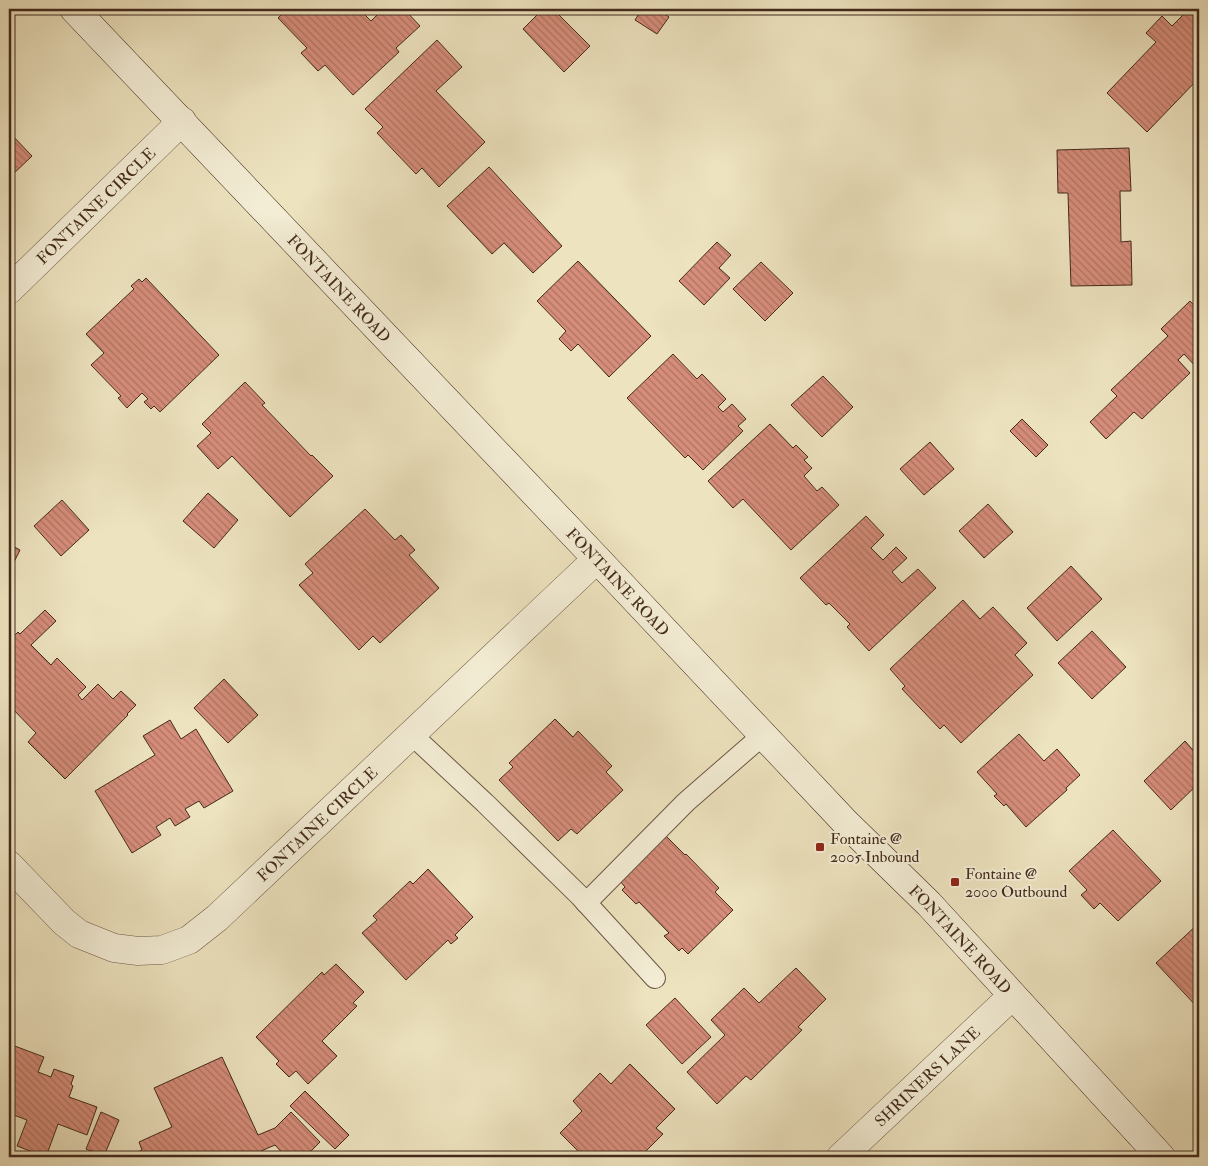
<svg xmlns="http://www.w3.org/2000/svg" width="1208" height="1166" font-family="'IM FELL Double Pica',serif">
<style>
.building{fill:url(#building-back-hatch);stroke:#432a1c}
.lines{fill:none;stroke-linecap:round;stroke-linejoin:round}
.lane-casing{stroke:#6e5845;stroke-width:22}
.street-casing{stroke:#6e5845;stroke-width:29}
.secondary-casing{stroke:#432a1c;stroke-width:29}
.lane{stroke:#f3edd5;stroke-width:20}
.street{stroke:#f3edd5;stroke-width:28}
.secondary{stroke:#f3edd5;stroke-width:28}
.poi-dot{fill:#8f2418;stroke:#f3edd5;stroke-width:2}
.labels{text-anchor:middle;stroke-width:4;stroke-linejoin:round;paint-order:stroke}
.street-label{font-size:16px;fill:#432a1c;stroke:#f3edd5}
.poi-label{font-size:16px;fill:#432a1c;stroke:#f3edd5;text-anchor:start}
</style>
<defs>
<pattern id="building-back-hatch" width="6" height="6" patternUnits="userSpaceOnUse" patternTransform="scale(1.25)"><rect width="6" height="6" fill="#d68d7a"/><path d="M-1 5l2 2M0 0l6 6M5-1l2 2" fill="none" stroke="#af7363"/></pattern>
</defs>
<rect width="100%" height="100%" fill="#ede3bf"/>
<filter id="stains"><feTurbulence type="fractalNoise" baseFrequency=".004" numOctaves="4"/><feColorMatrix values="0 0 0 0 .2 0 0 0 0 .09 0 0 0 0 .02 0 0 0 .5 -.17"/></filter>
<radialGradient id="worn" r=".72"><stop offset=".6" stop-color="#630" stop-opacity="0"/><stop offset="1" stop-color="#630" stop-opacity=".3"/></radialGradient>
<g class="building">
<polygon points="287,9 359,9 371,21 383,9 404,9 420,26 396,48 399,52 353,95 325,65 318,71 301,53 307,48 278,18"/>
<polygon points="543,9 553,9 590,46 564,72 523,29"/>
<polygon points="642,9 657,9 669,17 657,34 635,20"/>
<polygon points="1189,9 1199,9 1199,78 1147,132 1107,93 1156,42 1146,33 1162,16 1172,26"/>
<polygon points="437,40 462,67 436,91 485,142 439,187 422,168 416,174 377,133 383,127 365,109"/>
<polygon points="9,132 32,156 9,178"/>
<polygon points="1129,148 1131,191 1120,191 1121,242 1131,241 1132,285 1071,286 1068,193 1058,193 1057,150"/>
<polygon points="489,167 562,246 533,273 504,243 492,254 447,206"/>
<polygon points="717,242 731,255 719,268 730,278 704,305 679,281"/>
<polygon points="578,261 651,336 609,377 578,344 571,351 559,339 566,331 537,301"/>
<polygon points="761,262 793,293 765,321 733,289"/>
<polygon points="146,278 219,355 160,412 154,406 151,409 144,402 148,399 142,393 127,408 118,398 121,396 91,365 104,353 86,334 134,289 131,286 139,279 142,282"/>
<polygon points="1190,301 1199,311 1199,370 1184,354 1178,360 1190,373 1142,419 1134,412 1106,439 1090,422 1117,396 1111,390 1168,336 1161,329"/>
<polygon points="673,354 697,379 702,374 726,399 718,407 723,412 732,404 746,419 738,426 743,431 703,470 688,455 685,458 627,398"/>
<polygon points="823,376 853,407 822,437 791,405"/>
<polygon points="245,382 265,403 262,405 311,456 312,455 333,476 290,517 232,456 218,469 197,446 211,433 202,424"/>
<polygon points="1022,419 1048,445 1036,457 1010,431"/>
<polygon points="770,424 793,448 796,445 808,457 804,460 812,468 804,476 817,491 822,487 839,505 791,550 743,499 733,508 708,481"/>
<polygon points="930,442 954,469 924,495 900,469"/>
<polygon points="208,493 238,520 214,548 183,521"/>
<polygon points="62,500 89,530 61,556 34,526"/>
<polygon points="988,504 1013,532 984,558 959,531"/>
<polygon points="365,509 395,540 401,535 415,550 409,555 439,588 380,643 373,636 359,650 299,585 313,573 305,564"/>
<polygon points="866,516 884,535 871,548 883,560 896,547 907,558 892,572 902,583 918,569 936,588 869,651 847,627 850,624 829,603 826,605 800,578"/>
<polygon points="9,544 20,550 9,572"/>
<polygon points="1071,566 1102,599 1057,641 1027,608"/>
<polygon points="963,600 980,619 993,607 1027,643 1015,655 1033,675 961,743 944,725 940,729 902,689 905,686 890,669"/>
<polygon points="45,610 56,621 31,645 51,665 57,658 86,687 78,695 82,700 98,684 113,699 121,691 136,705 127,714 128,715 65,779 28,742 36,733 9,705 9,641 18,632 20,634"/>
<polygon points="1092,631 1126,667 1092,699 1058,663"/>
<polygon points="224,679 258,715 228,743 194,708"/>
<polygon points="555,719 573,737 578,731 612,766 606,772 623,790 577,834 571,829 558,841 499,780 513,767 509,763"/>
<polygon points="170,720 181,739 196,729 233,791 204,808 199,801 185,809 190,817 175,826 170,818 156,827 161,835 132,853 95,791 155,755 143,736"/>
<polygon points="1019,734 1044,761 1057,749 1080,775 1066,788 1067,790 1026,827 1006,804 1004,806 994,796 997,794 977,772"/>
<polygon points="1185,741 1199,757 1199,783 1171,810 1144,781"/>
<polygon points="1113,830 1161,881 1118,921 1100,903 1094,909 1081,895 1087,890 1069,871"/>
<polygon points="666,836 685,855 686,854 719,888 715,892 733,910 688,954 682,948 679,951 664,936 669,933 639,902 636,904 622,890 625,887 620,881"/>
<polygon points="428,869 473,917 455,935 458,938 451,944 448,940 406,980 362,933 377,920 373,916 410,881 413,884"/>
<polygon points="1199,923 1199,1009 1156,963"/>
<polygon points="336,964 364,992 353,1003 357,1006 322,1041 337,1056 308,1084 296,1071 289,1077 276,1064 279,1061 256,1037 322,972 324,975"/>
<polygon points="796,968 826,999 798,1027 802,1030 751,1080 746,1076 717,1104 687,1072 725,1035 711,1020 744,988 759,1003"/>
<polygon points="675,998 711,1037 682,1064 646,1025"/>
<polygon points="12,1045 44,1057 38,1072 51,1077 54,1069 74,1076 71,1084 73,1086 69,1097 97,1107 87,1135 58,1124 46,1157 17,1146 27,1120 11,1114 9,1119 9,1054"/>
<polygon points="222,1057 258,1135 275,1128 291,1112 320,1142 305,1157 286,1157 275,1145 247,1157 230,1157 228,1154 220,1157 132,1157 131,1155 142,1150 139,1142 172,1127 154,1088"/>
<polygon points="630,1064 675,1109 656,1128 663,1134 640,1157 584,1157 560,1133 582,1111 573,1101 600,1073 611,1084"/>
<polygon points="305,1091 349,1135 335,1149 290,1106"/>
<polygon points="101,1112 119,1120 104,1156 86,1149"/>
</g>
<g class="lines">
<defs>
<g id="lane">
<polyline points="411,734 485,803 580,896 655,978"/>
<polyline points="586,903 686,802 763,735"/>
</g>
<g id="street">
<path id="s1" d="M 9,290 L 182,121"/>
<path id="s2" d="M 9,865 L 64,922 L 79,934 L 114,948 L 138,951 L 162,950 L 189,940 L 217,918 L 597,559"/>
<path id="s3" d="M 841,1157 L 1012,996"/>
</g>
<g id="secondary">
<path id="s4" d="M 74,9 L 597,559 L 846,823 L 929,904 L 1161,1157"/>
</g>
</defs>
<use href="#lane" class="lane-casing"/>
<use href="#street" class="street-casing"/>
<use href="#secondary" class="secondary-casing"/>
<use href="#lane" class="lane"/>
<use href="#street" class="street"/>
<use href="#secondary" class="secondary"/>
</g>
<g class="poi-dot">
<rect x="815" y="842" width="10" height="10" rx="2.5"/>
<rect x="950" y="877" width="10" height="10" rx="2.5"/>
</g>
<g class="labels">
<g class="street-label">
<text dy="6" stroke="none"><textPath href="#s1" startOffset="121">FONTAINE CIRCLE</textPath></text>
<text dy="6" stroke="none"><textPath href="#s4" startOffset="385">FONTAINE ROAD</textPath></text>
<text dy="6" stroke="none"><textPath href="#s4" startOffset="790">FONTAINE ROAD</textPath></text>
<text dy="6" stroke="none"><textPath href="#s2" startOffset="386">FONTAINE CIRCLE</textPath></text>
<text dy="6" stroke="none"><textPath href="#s4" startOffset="1285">FONTAINE ROAD</textPath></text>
<text dy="6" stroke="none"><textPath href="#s3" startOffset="118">SHRINERS LANE</textPath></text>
</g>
<g class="poi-label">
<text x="830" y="844">Fontaine @<tspan x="830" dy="18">2005 Inbound</tspan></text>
<text x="965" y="879">Fontaine @<tspan x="965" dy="18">2000 Outbound</tspan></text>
</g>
</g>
<rect width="1208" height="1166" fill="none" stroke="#ede3bf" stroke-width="30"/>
<rect x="10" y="10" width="1188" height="1146" fill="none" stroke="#432a1c" stroke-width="2.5"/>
<rect x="15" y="15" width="1178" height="1136" fill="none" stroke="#432a1c"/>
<rect width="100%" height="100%" filter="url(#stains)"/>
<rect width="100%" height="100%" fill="url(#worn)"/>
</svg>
